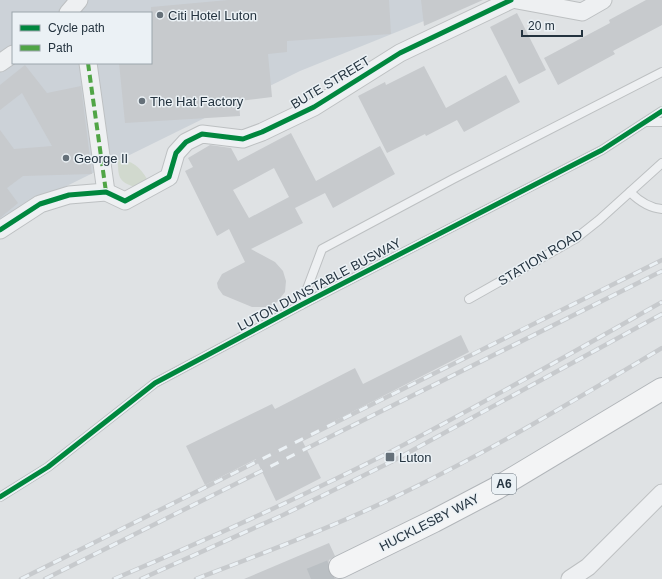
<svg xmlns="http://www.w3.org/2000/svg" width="662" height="579" font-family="Arial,sans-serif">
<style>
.built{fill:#ccd2d8;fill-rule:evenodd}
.green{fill:#d1d9ce}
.building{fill:#c7cacd;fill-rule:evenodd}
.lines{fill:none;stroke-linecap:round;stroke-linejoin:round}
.highway-tunnel{stroke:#babfc3;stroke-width:22;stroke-dasharray:22 11;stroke-linecap:butt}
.lane-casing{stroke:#bdc0c2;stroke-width:10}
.street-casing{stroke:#bdc0c2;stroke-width:19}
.highway-casing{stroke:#b1b5b9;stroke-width:24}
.lane{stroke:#eef0f2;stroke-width:8}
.street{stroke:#eef0f2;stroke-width:17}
.highway{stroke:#f3f4f5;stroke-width:22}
.rail-casing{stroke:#c7cacd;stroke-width:4.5}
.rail{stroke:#ebf1f5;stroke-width:3;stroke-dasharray:9;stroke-linecap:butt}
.quiet{stroke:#50a546;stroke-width:4;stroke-dasharray:8 4;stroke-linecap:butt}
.cycleway-casing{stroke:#ebf1f5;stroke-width:8}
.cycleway{stroke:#00873e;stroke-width:5}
.poi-dot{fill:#657079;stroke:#ebf1f5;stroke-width:1.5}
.labels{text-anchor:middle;stroke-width:3;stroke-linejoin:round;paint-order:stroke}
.shield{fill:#ebf1f5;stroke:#606c76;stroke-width:1}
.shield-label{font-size:12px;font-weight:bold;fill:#24333f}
.poi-label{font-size:13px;fill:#24333f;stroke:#ebf1f5;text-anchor:start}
.street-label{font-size:13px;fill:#24333f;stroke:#ebf1f5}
</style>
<rect width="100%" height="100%" fill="#dfe2e4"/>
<path class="built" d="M 0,0 L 476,0 L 300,71 L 22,208 L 0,226 ZM 13,13 L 151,13 L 151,63 L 13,63 Z"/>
<path class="green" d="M 118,160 C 132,160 140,167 147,179 L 135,187 C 118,182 118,176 118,160 Z"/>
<g class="building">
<polygon points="228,0 389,0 391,34 287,41 287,52 268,54 272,97 239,101 240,116 125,123 119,63 151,63 151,7"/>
<polygon points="421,0 483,0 424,26"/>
<polygon points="646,0 662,0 662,25 613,51 615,54 558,85 544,58 610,23 609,20"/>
<polygon points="517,13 546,70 519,84 490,27"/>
<polygon points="25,65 47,93 81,86 92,174 23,176 7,188 18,203 0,218 0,130 14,149 52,146 22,93 0,110 0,85"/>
<polygon points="424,66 446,108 506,75 520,102 464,132 457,120 426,136 425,134 387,153 358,96 385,82 386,85"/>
<path d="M 291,133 L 316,181 L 380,146 L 395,174 L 333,208 L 325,193 L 295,208 L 303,223 L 251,249 L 275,262 L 283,271 L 286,281 L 285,292 L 277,302 L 268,307 L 252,307 L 223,295 L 218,288 L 217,283 L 222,274 L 245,262 L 229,229 L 217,236 L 185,171 L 193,167 L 188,158 L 210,145 L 231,148 L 238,161 ZM 274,168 L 289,197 L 249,218 L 233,190 Z"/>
<polygon points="461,335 469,352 301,438 321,478 276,501 256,459 205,485 186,446 272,404 275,409 355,368 363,384"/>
<polygon points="329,543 335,556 329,560 328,567 329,572 333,577 338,579 244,579"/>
</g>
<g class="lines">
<polyline class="highway-tunnel" points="311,579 340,567"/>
<defs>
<g id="lane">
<polyline points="647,122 662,122"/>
<path d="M 630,192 C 639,201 649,208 662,209"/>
<polyline points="469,299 575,239 599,220 662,163"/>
<polyline points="301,305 322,249 453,179 662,72"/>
<polyline points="0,497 48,467 155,383 301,305 602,150 662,111"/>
</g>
<g id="street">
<polyline points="517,0 582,12 603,0"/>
<polyline points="68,13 79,0"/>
<polyline points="0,63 13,54"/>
<polyline points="88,63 106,192"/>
<polyline points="0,230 40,204 69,195 106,192 125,201 169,177 176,153 186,142 202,134 243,139 262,132 314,107 400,53 511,0"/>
<polyline points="570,579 588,567 662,493"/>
</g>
<polyline id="highway" points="340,567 434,521 497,488 662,389"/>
</defs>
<use href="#lane" class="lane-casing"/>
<use href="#street" class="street-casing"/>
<use href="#highway" class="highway-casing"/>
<use href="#lane" class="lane"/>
<use href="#street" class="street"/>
<use href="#highway" class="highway"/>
<defs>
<g id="rail">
<polyline points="21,579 662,260"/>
<polyline points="45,579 662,271"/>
<path d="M 114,579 C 206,540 297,499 386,454 C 479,406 570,354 662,302"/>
<polyline points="141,579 283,515 391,462 662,314"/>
<path d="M 196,579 C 266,552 336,526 403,493 C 492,450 577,399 662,348"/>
</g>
</defs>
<use href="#rail" class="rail-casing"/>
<use href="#rail" class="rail"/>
<polyline class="quiet" points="88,63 106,192"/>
<defs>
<g id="cycleway">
<polyline points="0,230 40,204 69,195 106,192 125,201 169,177 176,153 186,142 202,134 243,139 262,132 314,107 400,53 511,0"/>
<polyline points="0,497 48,467 155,383 301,305 602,150 662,111"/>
</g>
</defs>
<use href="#cycleway" class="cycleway-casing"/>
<use href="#cycleway" class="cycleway"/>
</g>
<g class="poi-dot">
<circle cx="160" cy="15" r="4"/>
<circle cx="142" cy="101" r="4"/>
<circle cx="66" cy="158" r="4"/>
<rect x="385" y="452" width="10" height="10" rx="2"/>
</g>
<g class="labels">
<rect class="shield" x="492" y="474" width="24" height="20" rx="3"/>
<g class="shield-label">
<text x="504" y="488">A6</text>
</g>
<g class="poi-label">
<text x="168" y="20">Citi Hotel Luton</text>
<text x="150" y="106">The Hat Factory</text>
<text x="74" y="163">George II</text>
<text x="399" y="462">Luton</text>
</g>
<g class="street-label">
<text transform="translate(330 82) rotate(-31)" y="5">BUTE STREET</text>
<text transform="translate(540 257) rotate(-31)" y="5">STATION ROAD</text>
<text transform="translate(319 284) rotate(-28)" y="5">LUTON DUNSTABLE BUSWAY</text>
<text transform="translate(429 522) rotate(-27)" y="5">HUCKLESBY WAY</text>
</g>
</g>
<rect x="12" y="12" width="140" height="52" fill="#ebf1f5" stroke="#9ba5ac"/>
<rect x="20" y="25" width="20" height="6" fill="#00873e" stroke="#9ba5ac"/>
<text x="48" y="32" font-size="12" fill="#24333f">Cycle path</text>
<rect x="20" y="45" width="20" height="6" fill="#50a546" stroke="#9ba5ac"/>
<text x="48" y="52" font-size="12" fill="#24333f">Path</text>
<path d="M522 30v6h60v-6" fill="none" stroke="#24333f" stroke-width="2"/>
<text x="528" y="30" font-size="12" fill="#24333f" stroke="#ebf1f5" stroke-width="3" paint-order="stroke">20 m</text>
</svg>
